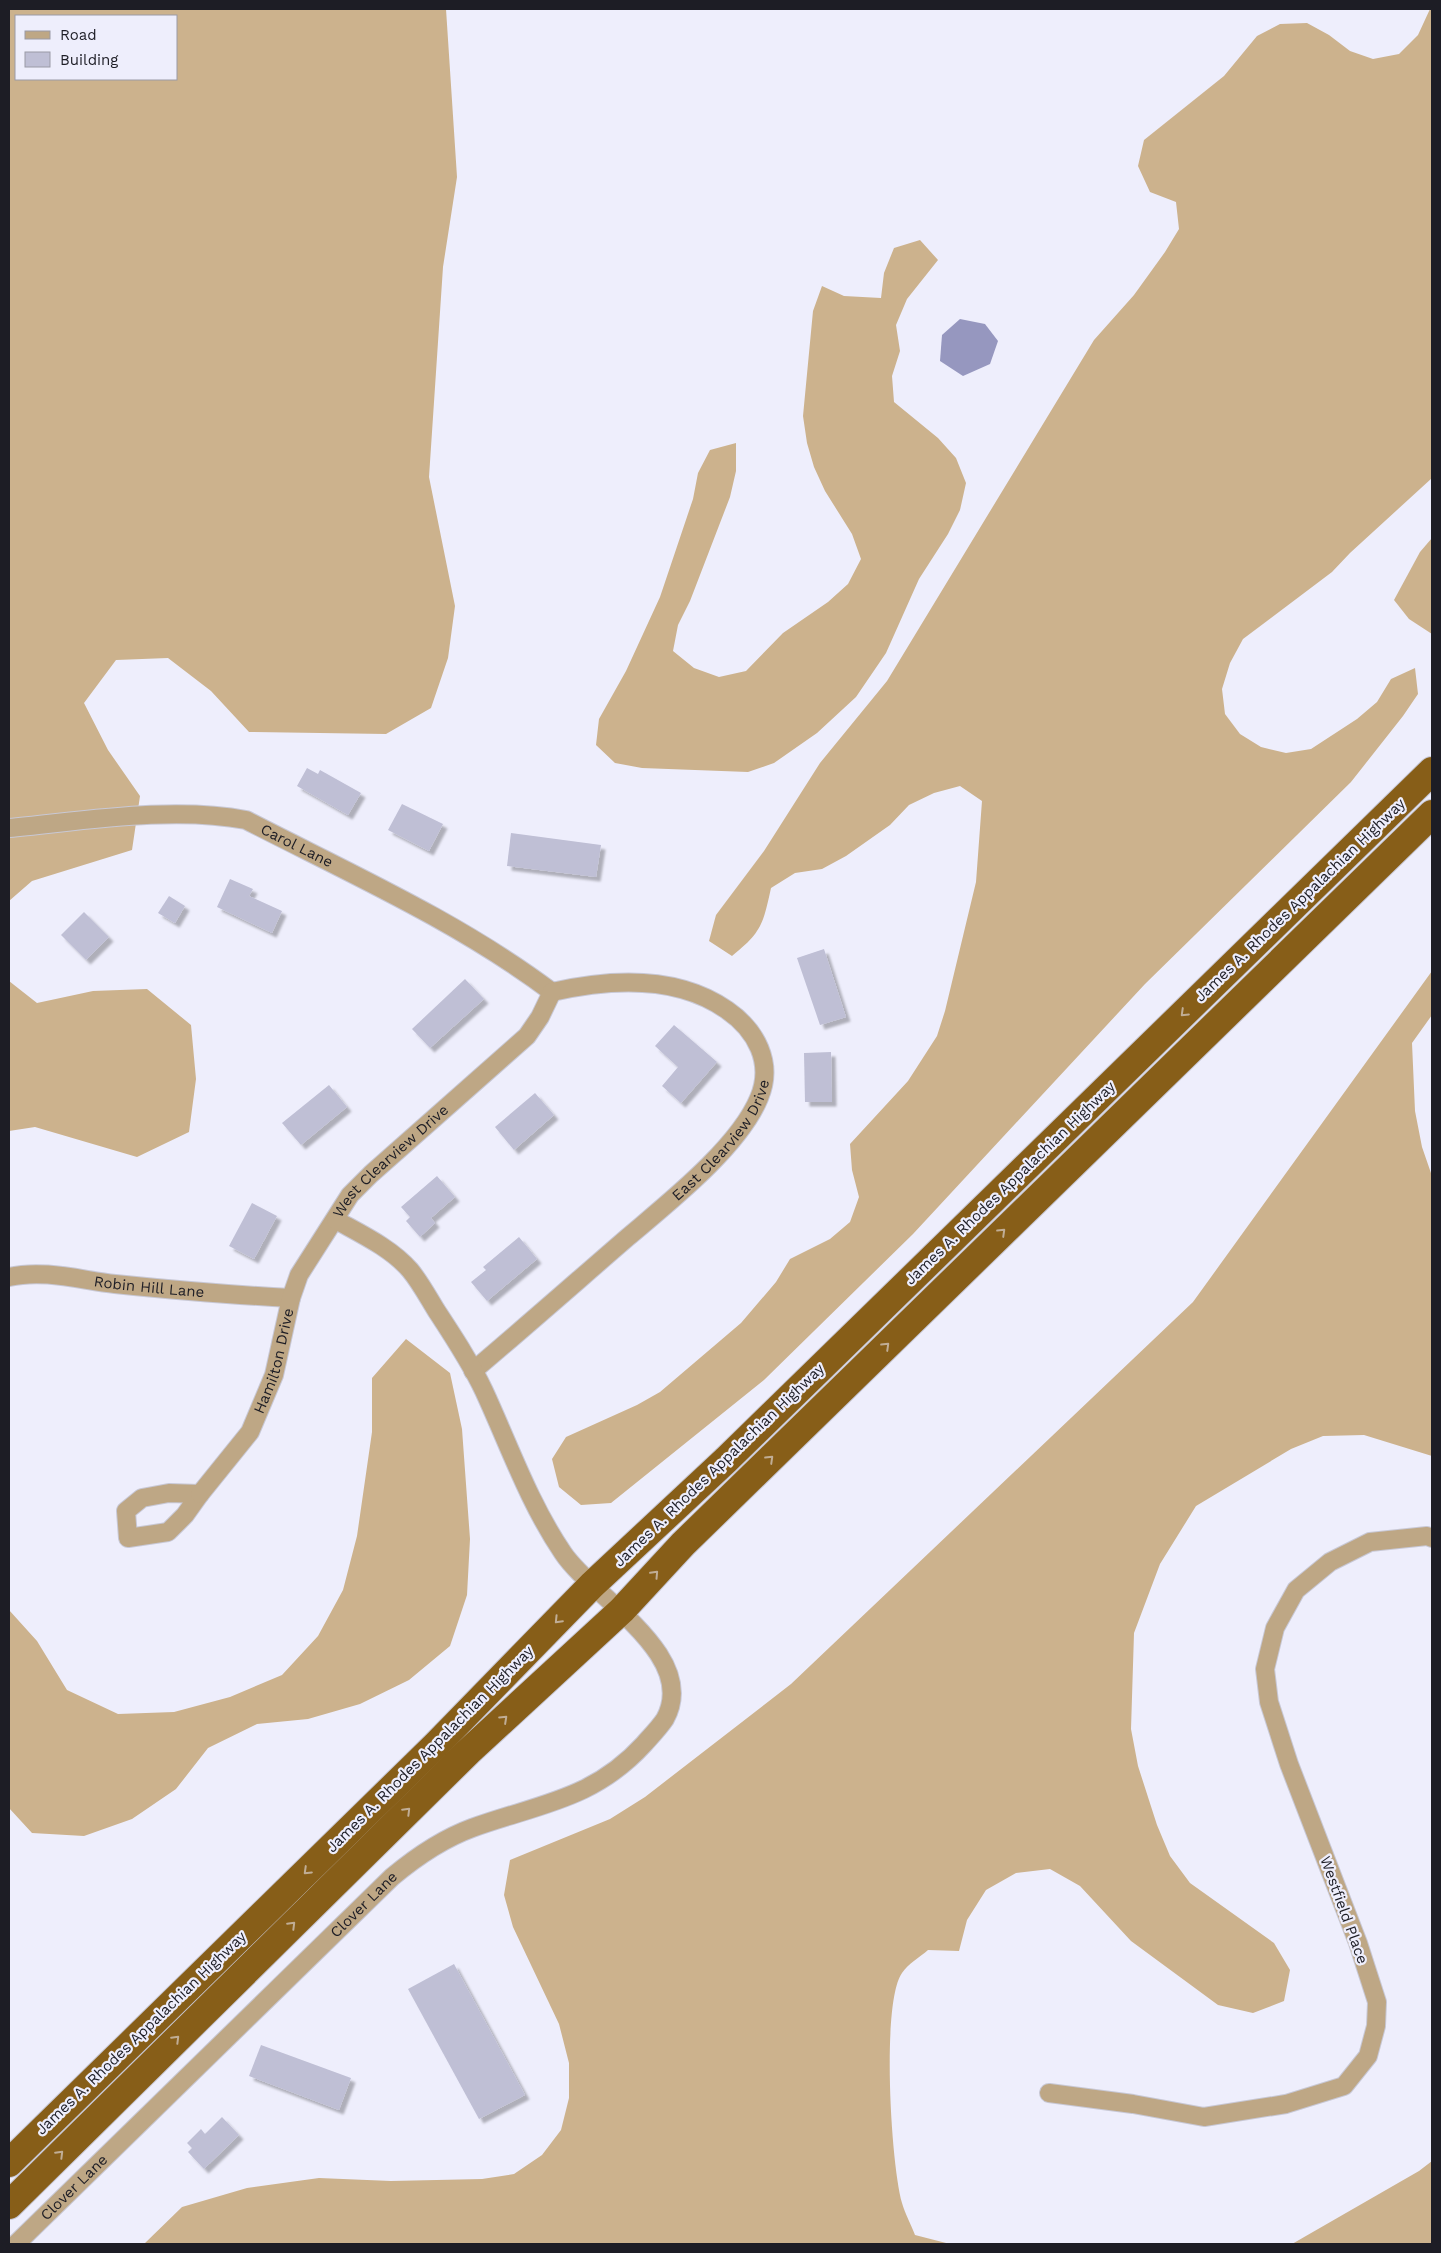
<svg xmlns="http://www.w3.org/2000/svg" width="1441" height="2253" font-family="'Work Sans',sans-serif">
<style>
.forest{fill:#ccb28d;fill-rule:evenodd}
.water{fill:#9697bf}
.building{fill:#bfbfd5;filter:url(#shadow)}
.lines{fill:none;stroke-linecap:round;stroke-linejoin:round}
.minor-casing{stroke:#c8c8d5;stroke-width:20}
.trunk-casing{stroke:#c8c8d5;stroke-width:30}
.minor{stroke:#bea785;stroke-width:18}
.trunk{stroke:#875e18;stroke-width:28}
.oneway{stroke:#c0ad95}
.labels{text-anchor:middle;stroke-width:4.5;stroke-linejoin:round;paint-order:stroke}
.street-label{font-size:15px;fill:#1d1d25;stroke:#eeeefc}
</style>
<defs>
<filter id="shadow"><feDropShadow dx="4.5" dy="4.5" stdDeviation="1" flood-color="#0004"/></filter>
</defs>
<rect width="100%" height="100%" fill="#eeeefc"/>
<g class="forest">
<path d="M 9,9 L 446,9 L 457,177 L 443,267 L 429,477 L 455,606 L 448,658 L 431,708 L 386,734 L 249,732 L 211,691 L 168,658 L 116,660 L 84,703 L 108,750 L 140,796 L 132,850 L 32,881 L 9,901 ZM 16,16 L 176,16 L 176,79 L 16,79 Z"/>
<path d="M 1430,9 L 1432,9 L 1432,478 L 1350,553 L 1332,572 L 1243,639 L 1230,663 L 1222,689 L 1225,714 L 1240,734 L 1261,747 L 1286,753 L 1311,749 L 1357,719 L 1377,702 L 1391,679 L 1415,668 L 1418,694 L 1403,716 L 1351,782 L 1145,984 L 913,1234 L 764,1380 L 611,1503 L 581,1505 L 559,1487 L 552,1459 L 566,1437 L 637,1405 L 660,1392 L 741,1323 L 776,1282 L 790,1259 L 830,1239 L 850,1222 L 859,1197 L 852,1170 L 850,1144 L 908,1081 L 937,1036 L 945,1011 L 976,882 L 982,801 L 960,786 L 934,793 L 909,805 L 890,825 L 846,856 L 822,869 L 795,873 L 771,888 C 763,924 762,932 732,956 L 709,941 L 716,915 L 764,851 L 820,763 L 887,681 L 1094,340 L 1134,295 L 1165,252 L 1179,229 L 1176,202 L 1150,192 L 1138,166 L 1144,140 L 1224,76 L 1257,36 L 1280,24 L 1307,23 L 1329,35 L 1350,51 L 1373,59 L 1399,54 L 1418,35 Z"/>
<polygon points="920,240 938,260 907,299 896,325 900,351 892,376 894,402 938,438 956,458 966,483 960,510 948,534 919,579 886,653 856,697 817,733 774,763 748,772 642,768 615,763 596,745 599,719 626,671 660,597 693,499 698,473 710,450 736,443 736,471 730,497 690,601 678,625 673,651 694,668 719,677 746,671 783,633 828,602 848,584 861,559 852,534 825,491 814,467 807,443 803,416 813,311 822,286 844,296 881,298 884,273 894,248"/>
<polygon points="1432,538 1432,634 1409,619 1394,600 1420,552"/>
<path d="M 1432,971 L 1432,1015 L 1412,1043 L 1415,1111 L 1422,1147 L 1432,1176 L 1432,1456 L 1364,1435 L 1323,1436 L 1291,1449 L 1196,1506 L 1160,1564 L 1134,1633 L 1131,1729 L 1138,1766 L 1157,1825 L 1170,1856 L 1190,1883 L 1274,1943 L 1290,1970 L 1284,2001 L 1253,2013 L 1218,2005 L 1131,1941 L 1080,1886 L 1050,1869 L 1016,1873 L 986,1890 L 967,1920 L 959,1951 L 928,1950 C 920,1957 908,1964 902,1973 C 881,2003 891,2165 902,2203 C 905,2214 911,2224 915,2235 L 950,2244 L 144,2244 L 182,2207 L 247,2188 L 319,2178 L 391,2181 L 482,2179 L 514,2174 L 542,2155 L 561,2130 L 569,2098 L 569,2063 L 559,2024 L 513,1927 L 504,1895 L 510,1860 L 610,1819 L 645,1797 L 791,1684 L 1193,1302 Z"/>
<polygon points="9,981 37,1003 93,991 147,989 191,1025 196,1079 189,1132 137,1157 35,1127 9,1131"/>
<polygon points="406,1339 450,1373 462,1429 470,1539 467,1595 450,1646 409,1680 360,1704 308,1719 257,1724 208,1748 176,1789 132,1819 84,1836 32,1833 9,1808 9,1610 37,1641 67,1690 118,1714 174,1712 230,1697 282,1675 318,1636 343,1590 357,1536 372,1432 372,1378"/>
<polygon points="1432,2161 1432,2244 1292,2244 1419,2171"/>
</g>
<polygon class="water" points="960,319 985,324 998,341 990,364 963,376 940,361 942,335"/>
<g class="building">
<polygon points="307,768 318,774 320,770 361,793 348,815 297,786"/>
<polygon points="402,804 443,824 429,851 388,830"/>
<polygon points="511,833 601,845 596,877 507,866"/>
<polygon points="230,879 253,889 249,896 282,911 272,933 217,907"/>
<polygon points="169,896 185,906 175,923 158,913"/>
<polygon points="84,912 109,937 86,960 61,935"/>
<polygon points="824,949 846,1017 820,1025 797,958"/>
<polygon points="465,979 484,999 430,1048 412,1029"/>
<polygon points="674,1025 717,1062 681,1103 662,1086 678,1067 655,1046"/>
<polygon points="831,1052 832,1102 805,1102 804,1053"/>
<polygon points="329,1085 347,1107 301,1145 282,1123"/>
<polygon points="535,1093 554,1115 514,1150 495,1127"/>
<polygon points="437,1176 455,1197 431,1218 435,1223 420,1237 406,1221 410,1217 401,1207"/>
<polygon points="252,1203 277,1216 254,1259 229,1246"/>
<polygon points="519,1237 537,1259 487,1301 471,1282 486,1270 483,1267"/>
<polygon points="454,1964 525,2095 479,2119 408,1989"/>
<polygon points="261,2045 351,2078 339,2110 249,2076"/>
<polygon points="222,2117 239,2135 204,2169 188,2152 192,2148 187,2143 201,2129 205,2134"/>
</g>
<g class="lines">
<defs>
<g id="minor">
<path id="s1" d="M 9,828 C 83,821 173,806 246,820 C 349,873 459,922 552,992"/>
<path id="s2" d="M 9,1277 C 44,1269 80,1280 115,1284 C 174,1290 232,1295 291,1298"/>
<path id="s3" d="M 473,1371 C 525,1327 576,1282 628,1237 C 668,1203 739,1147 759,1098 C 774,1063 756,1030 727,1010 C 677,975 609,979 552,992"/>
<polygon points="169,1493 200,1494 185,1515 168,1532 128,1538 126,1511 142,1498"/>
<path id="s4" d="M 200,1494 L 250,1432 L 274,1375 L 291,1298 L 299,1275 L 350,1195 L 371,1174 L 527,1036 L 540,1017 L 552,992"/>
<polyline points="1049,2093 1133,2104 1204,2117 1286,2104 1344,2086 1368,2056 1376,2026 1377,2002 1358,1943 1289,1764 1269,1702 1265,1669 1275,1628 1296,1590 1330,1562 1370,1542 1427,1536 1432,1538"/>
<path id="s5" d="M 16,2244 L 392,1877 C 416,1857 442,1839 472,1828 C 538,1804 593,1800 644,1744 C 651,1736 659,1728 665,1719 C 700,1655 592,1597 563,1553 C 529,1503 509,1445 484,1391 C 471,1363 453,1336 436,1310 C 428,1297 420,1282 410,1270 C 391,1248 361,1234 336,1220"/>
</g>
<g id="trunk">
<polyline points="9,2163 436,1745 592,1585 726,1460 1432,771"/>
<polyline points="9,2205 468,1752 622,1610 683,1544 1432,814"/>
</g>
</defs>
<use href="#minor" class="minor-casing"/>
<use href="#trunk" class="trunk-casing"/>
<use href="#minor" class="minor"/>
<use href="#trunk" class="trunk"/>
</g>
<defs><path id="oneway-chevron" d="M-2-3.5L2.5 0L-2 3.5" fill="none" stroke-width="1.6" stroke-linecap="round" stroke-linejoin="round" transform="scale(1.25)"/></defs>
<g class="oneway">
<use href="#oneway-chevron" transform="translate(1184 1013) rotate(136)"/>
<use href="#oneway-chevron" transform="translate(1002 1232) rotate(-44)"/>
<use href="#oneway-chevron" transform="translate(886 1346) rotate(-44)"/>
<use href="#oneway-chevron" transform="translate(770 1459) rotate(-44)"/>
<use href="#oneway-chevron" transform="translate(655 1574) rotate(-47)"/>
<use href="#oneway-chevron" transform="translate(558 1620) rotate(134)"/>
<use href="#oneway-chevron" transform="translate(504 1719) rotate(-43)"/>
<use href="#oneway-chevron" transform="translate(407 1811) rotate(-45)"/>
<use href="#oneway-chevron" transform="translate(307 1871) rotate(136)"/>
<use href="#oneway-chevron" transform="translate(292 1925) rotate(-45)"/>
<use href="#oneway-chevron" transform="translate(176 2039) rotate(-45)"/>
<use href="#oneway-chevron" transform="translate(60 2154) rotate(-45)"/>
</g>
<g class="labels">
<g class="street-label">
<text dy="5" stroke="none"><textPath href="#s1" startOffset="295">Carol Lane</textPath></text>
<text transform="translate(1300 900) rotate(-44)" y="5">James A. Rhodes Appalachian Highway</text>
<text dy="5" stroke="none"><textPath href="#s3" startOffset="341">East Clearview Drive</textPath></text>
<text dy="5" stroke="none"><textPath href="#s4" startOffset="392">West Clearview Drive</textPath></text>
<text transform="translate(1010 1183) rotate(-44)" y="5">James A. Rhodes Appalachian Highway</text>
<text dy="5" stroke="none"><textPath href="#s2" startOffset="141">Robin Hill Lane</textPath></text>
<text dy="5" stroke="none"><textPath href="#s4" startOffset="155">Hamilton Drive</textPath></text>
<text transform="translate(719 1465) rotate(-44)" y="5">James A. Rhodes Appalachian Highway</text>
<text transform="translate(430 1749) rotate(-45)" y="5">James A. Rhodes Appalachian Highway</text>
<text dy="5" stroke="none"><textPath href="#s5" startOffset="486">Clover Lane</textPath></text>
<text transform="translate(1344 1910) rotate(70)" y="5">Westfield Place</text>
<text transform="translate(141 2033) rotate(-44)" y="5">James A. Rhodes Appalachian Highway</text>
<text dy="5" stroke="none"><textPath href="#s5" startOffset="81">Clover Lane</textPath></text>
</g>
</g>
<rect width="1441" height="2253" fill="none" stroke="#1d1d25" stroke-width="20"/>
<rect x="15" y="15" width="162" height="65" fill="#eeeefc" stroke="#9a9aa6"/>
<rect x="25" y="31" width="25" height="8" fill="#bea785" stroke="#9a9aa6"/>
<text x="60" y="40" font-size="15" fill="#1d1d25">Road</text>
<rect x="25" y="52" width="25" height="15" fill="#bfbfd5" stroke="#9a9aa6"/>
<text x="60" y="65" font-size="15" fill="#1d1d25">Building</text>
</svg>
